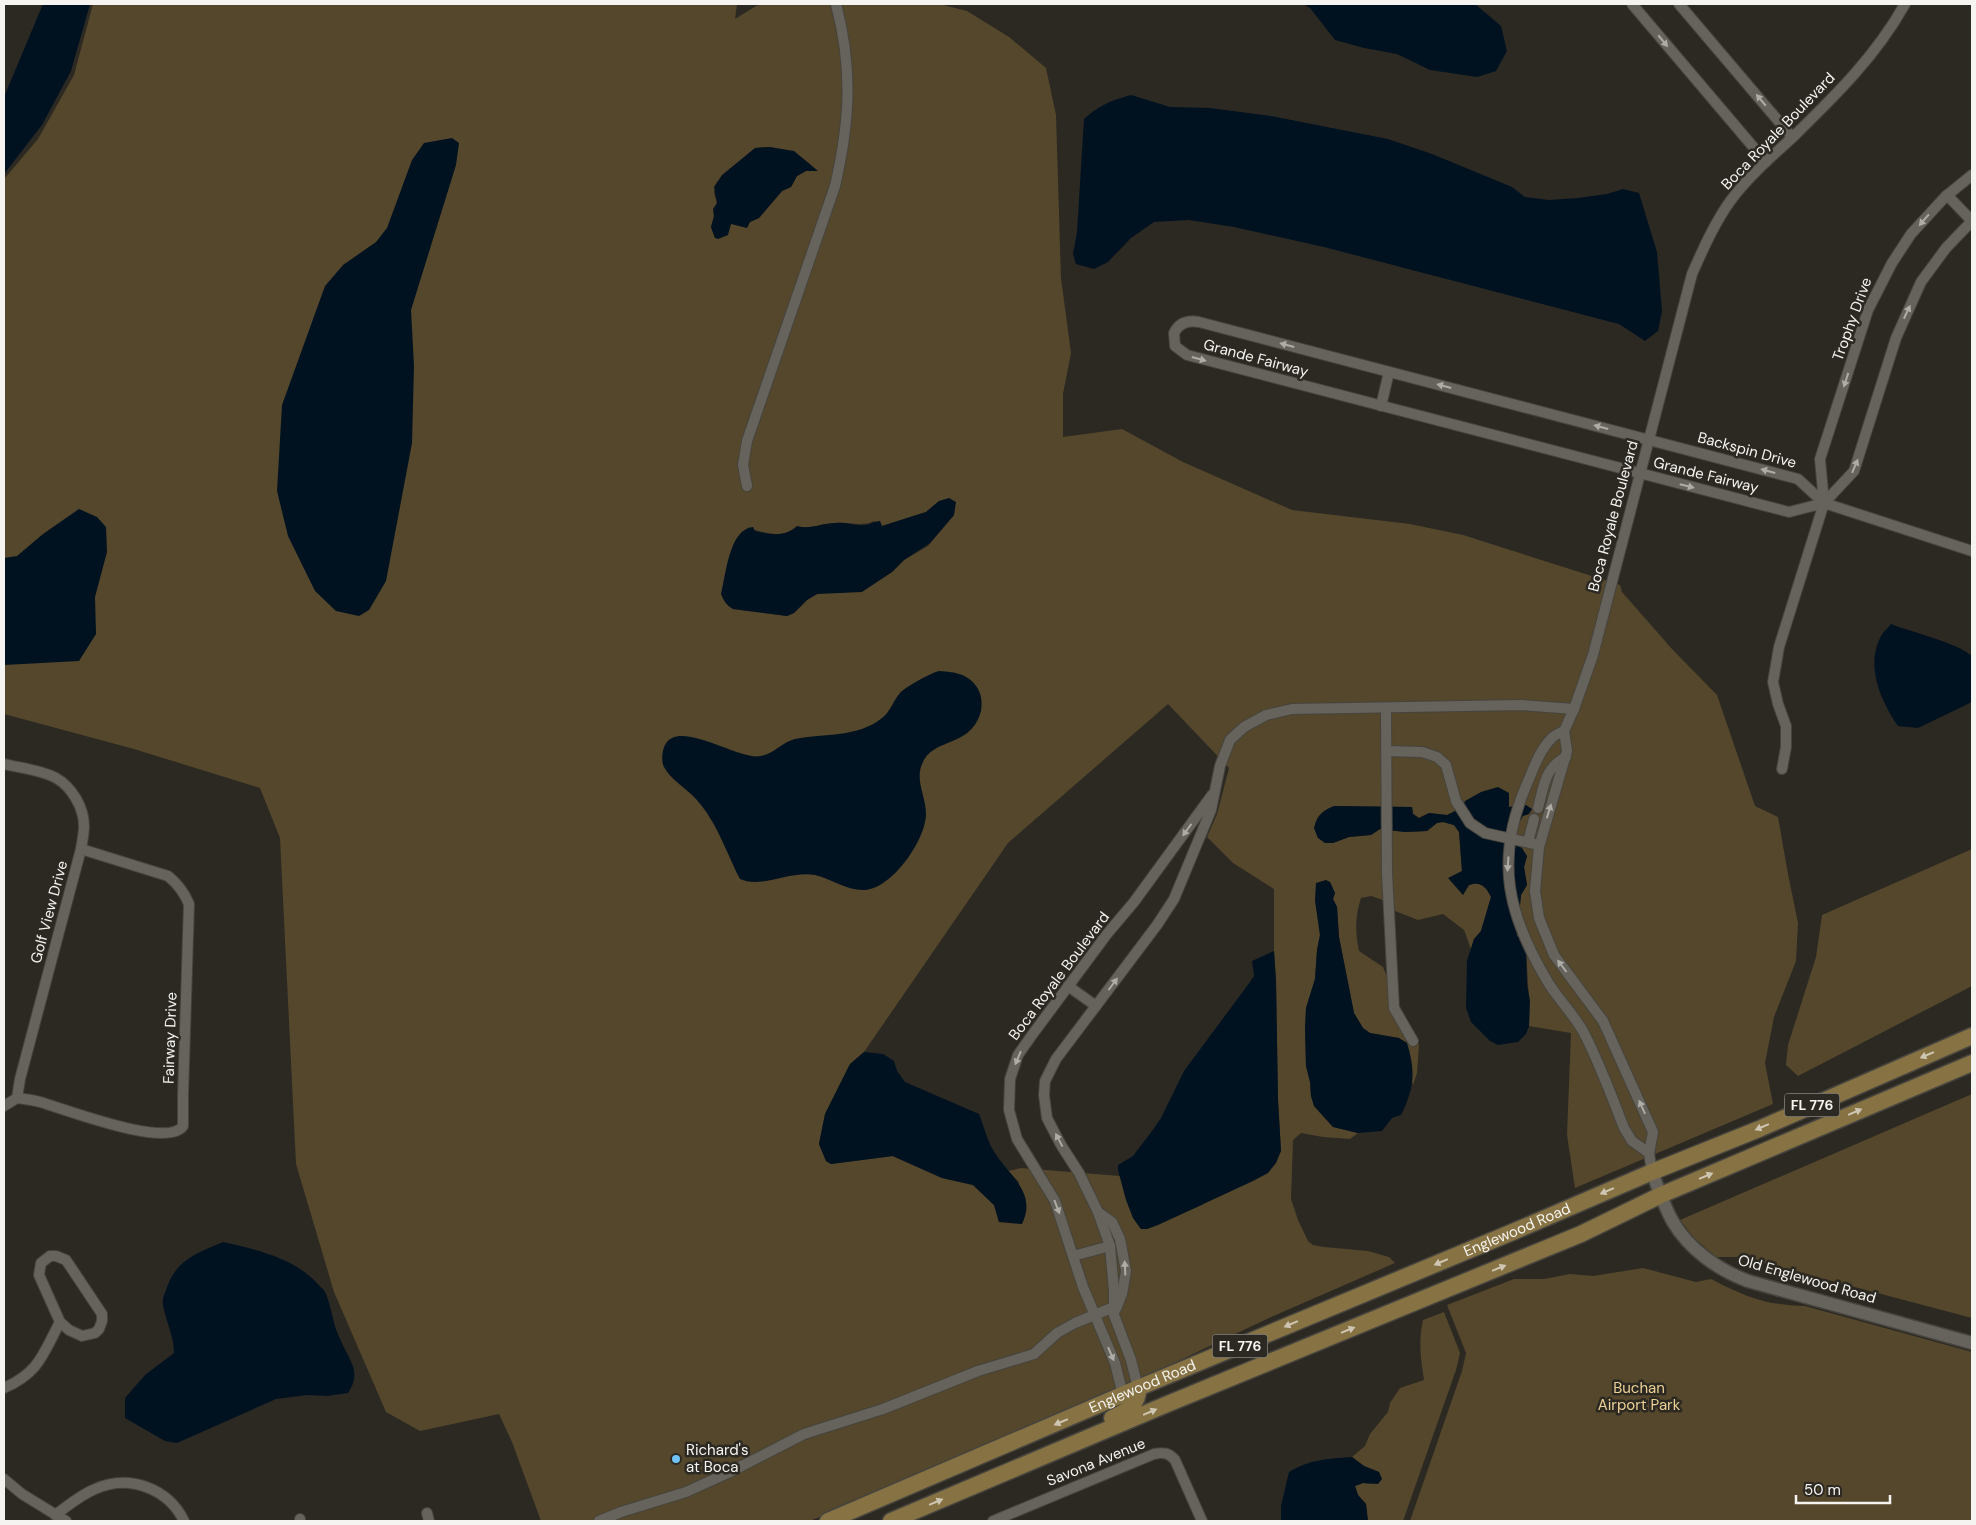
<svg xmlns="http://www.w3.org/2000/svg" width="1976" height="1525" font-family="'DM Sans',sans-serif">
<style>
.green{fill:#54472b;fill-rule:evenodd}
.water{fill:#001220}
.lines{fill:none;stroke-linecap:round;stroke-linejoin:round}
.minor-casing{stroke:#46443e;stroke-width:12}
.tertiary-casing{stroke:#46443e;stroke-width:15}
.primary-casing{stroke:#46443e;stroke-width:19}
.minor{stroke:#66635c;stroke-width:10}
.tertiary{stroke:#66635c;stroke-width:12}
.primary{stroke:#867242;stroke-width:16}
.oneway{fill:#aeaca6}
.oneway2{fill:#cec6b3}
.poi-dot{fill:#70c1f4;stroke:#2c2923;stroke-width:2}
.labels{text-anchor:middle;stroke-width:5;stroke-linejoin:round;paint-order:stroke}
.shield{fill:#2c2923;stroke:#b9b7b2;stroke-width:1}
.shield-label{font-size:14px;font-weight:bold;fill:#f5f4f0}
.street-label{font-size:15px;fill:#f5f4f0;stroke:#2c2923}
.park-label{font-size:15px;fill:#edd195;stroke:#2c2923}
.poi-label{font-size:15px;fill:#f5f4f0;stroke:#2c2923;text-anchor:start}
</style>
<rect width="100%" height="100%" fill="#2c2923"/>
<g class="green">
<path d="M 93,4 L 737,4 L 735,19 L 756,6 L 764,4 L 939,4 L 967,11 L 1009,37 L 1046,68 L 1056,115 L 1061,278 L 1071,353 L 1063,394 L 1063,437 L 1122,429 L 1183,462 L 1292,510 L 1410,524 L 1463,535 L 1620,585 L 1622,592 L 1672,649 L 1717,695 L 1755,806 L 1778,817 L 1788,874 L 1798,923 L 1796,961 L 1774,1017 L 1765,1063 L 1773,1104 L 1575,1188 L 1567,1135 L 1571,1033 L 1529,1026 C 1530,1000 1527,974 1526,947 L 1525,943 L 1517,936 L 1521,895 L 1527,885 L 1524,867 L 1527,856 L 1514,844 L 1519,823 L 1526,805 L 1509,807 L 1509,793 L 1462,807 L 1447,815 L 1429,813 L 1419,818 L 1413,814 L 1412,807 L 1334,806 C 1318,812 1311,822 1318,838 L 1333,843 L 1349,837 L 1371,835 L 1380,829 L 1405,832 L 1427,831 L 1437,823 L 1443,822 L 1454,825 L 1459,832 L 1462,871 L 1458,874 L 1462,895 L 1469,885 C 1481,881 1486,887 1491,897 L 1481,931 L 1474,939 L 1471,949 L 1464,930 L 1443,914 L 1418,920 L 1395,911 L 1383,900 L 1371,896 L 1361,898 C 1355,916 1355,932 1359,951 L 1383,967 L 1401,1011 L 1419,1045 L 1417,1073 L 1413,1085 L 1399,1038 L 1370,1033 L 1363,1028 L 1354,1013 L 1339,937 L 1337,907 L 1333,899 L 1335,893 L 1330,882 L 1315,900 L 1320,935 L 1317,950 L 1315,979 L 1306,1008 L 1305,1029 L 1306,1066 L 1310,1082 L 1311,1096 L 1314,1106 L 1333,1127 L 1358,1133 L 1350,1139 L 1323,1137 L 1301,1133 L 1293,1140 L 1291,1199 L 1298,1220 L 1308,1241 L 1313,1245 L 1324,1247 L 1368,1251 L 1389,1257 L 1395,1263 L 1269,1318 L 1136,1381 L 1130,1382 L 1130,1384 L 1123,1387 L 810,1521 L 541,1521 L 512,1442 L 499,1414 L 420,1431 L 386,1412 L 334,1292 L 296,1164 L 280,838 L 260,788 L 134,749 L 4,714 L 4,179 L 38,139 L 74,75 ZM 769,147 C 791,150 802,155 817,171 L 806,171 L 797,176 L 791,187 L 782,191 L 759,218 L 750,222 L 731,224 C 727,231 725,238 715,238 L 711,227 L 717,203 L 714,193 L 717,182 L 755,148 ZM 939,501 L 954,515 L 928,546 L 904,560 L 892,572 L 870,586 L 842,593 L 830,592 L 817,594 L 807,600 L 794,613 L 787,616 L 733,609 L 755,530 C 770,534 784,538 797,526 C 810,530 822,523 836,523 C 850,522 862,527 874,521 L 882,526 L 926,512 ZM 1168,704 L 1229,768 L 1217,814 L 1207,837 L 1233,863 L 1274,889 L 1274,951 L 1276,981 L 1278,1100 L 1281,1151 L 1202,1205 L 1147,1229 L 1141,1229 L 1133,1218 L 1120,1176 L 1021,1168 L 1008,1171 L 1019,1182 L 999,1222 L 994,1205 L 973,1185 L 942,1178 L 892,1156 L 831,1164 L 826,1161 L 819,1144 L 825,1114 L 850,1064 L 864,1052 L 1008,843 Z"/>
<polygon points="1972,849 1972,986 1798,1076 1786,1065 1788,1045 1816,957 1822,915"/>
<polygon points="1972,1094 1972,1318 1741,1257 1716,1257 1694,1238 1680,1220"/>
<path d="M 1643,1268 L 1696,1282 L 1711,1279 C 1746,1297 1765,1305 1805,1306 L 1972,1352 L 1972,1521 L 1410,1521 L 1462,1371 L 1466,1353 L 1447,1305 L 1514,1279 L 1544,1279 L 1570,1274 L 1593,1276 Z"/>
<path d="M 1444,1312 L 1460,1353 L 1456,1370 L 1403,1521 L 1368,1521 L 1366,1504 L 1358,1495 L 1355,1486 L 1363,1483 L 1371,1484 L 1379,1472 L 1364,1466 L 1352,1457 L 1365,1446 L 1370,1434 L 1388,1412 L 1390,1403 L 1400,1388 L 1424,1380 C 1421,1360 1418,1341 1423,1320 Z"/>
</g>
<g class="water">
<polygon points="43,4 90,4 71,71 42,125 4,174 4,97"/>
<polygon points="1303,4 1475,4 1501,26 1507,51 1496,71 1477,77 1430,70 1397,54 1364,48 1335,40 1310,8"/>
<path d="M 1131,95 L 1170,107 L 1210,108 L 1271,116 L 1388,139 L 1432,154 L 1512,187 L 1525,197 L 1549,200 L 1578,198 L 1607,194 L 1623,189 L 1639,193 L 1657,252 L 1662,311 L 1658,331 L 1645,341 L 1619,324 L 1324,247 L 1234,227 L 1189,220 L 1154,222 L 1131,238 L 1108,262 L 1094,269 L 1076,264 L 1073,254 L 1077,232 L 1084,119 C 1098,106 1112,100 1131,95 Z"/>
<polygon points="452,138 459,143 456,165 411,310 414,366 412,443 386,581 369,610 359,616 336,611 315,591 288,536 277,491 282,405 325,286 343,265 376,242 387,228 412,160 424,143"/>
<polygon points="769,147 794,151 818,171 806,171 797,176 791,187 782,191 759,218 750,222 747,228 731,224 728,235 718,239 715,238 711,227 714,217 713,209 717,203 714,187 722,175 755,148"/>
<path d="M 949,498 L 956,502 L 954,515 L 930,543 L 904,560 L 892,572 L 862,592 L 817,594 L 807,600 L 794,613 L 787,616 L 733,609 C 726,605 724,601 721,594 C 726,575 729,529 753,527 L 755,531 C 770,534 784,538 797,526 C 810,530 822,523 836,523 C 846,522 856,526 865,525 C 870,525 874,521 880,521 L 882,526 L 926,512 L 939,501 Z"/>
<polygon points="79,509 97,517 106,527 107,552 95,597 96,634 79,661 4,665 4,558 17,556 43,534"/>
<path d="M 1891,624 C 1914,633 1955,642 1972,656 L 1972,702 L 1918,728 L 1898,726 C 1881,701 1865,666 1881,636 C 1883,632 1888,628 1891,624 Z"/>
<path d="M 939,671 C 956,672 969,674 978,689 C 982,696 982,704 981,711 C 971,748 935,737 923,762 C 914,779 926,796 926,814 C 926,839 893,888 865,890 C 847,891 832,879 815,875 C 790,870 761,889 740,879 C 726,852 717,822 696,799 C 686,788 671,780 664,767 C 661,761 662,751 665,745 C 679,718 739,761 761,756 C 774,754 782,742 795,739 C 825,733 857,738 882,718 C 891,711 893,701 900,693 C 905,687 931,673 939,671 Z"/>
<path d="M 1498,787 L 1509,793 L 1509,807 L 1526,805 L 1532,809 L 1529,814 L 1523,816 L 1519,823 L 1514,844 L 1522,848 L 1527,856 L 1524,867 L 1527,885 L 1521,895 L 1517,936 L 1525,943 L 1526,947 L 1527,984 L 1530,1001 L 1529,1026 L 1526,1034 L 1518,1042 L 1498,1045 L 1490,1041 L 1471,1022 L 1466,1008 L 1467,961 L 1474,939 L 1481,931 L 1491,897 C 1486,887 1481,881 1469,885 L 1463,895 L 1448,878 L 1462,871 L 1459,832 L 1454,825 L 1443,822 L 1437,823 L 1427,831 L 1405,832 L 1380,829 L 1371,835 L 1349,837 L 1333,843 L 1325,843 L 1318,838 L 1314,828 C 1317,816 1322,811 1334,806 L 1412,807 L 1413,814 L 1419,818 L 1429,813 L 1447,815 L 1462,808 L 1465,801 L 1481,792 Z"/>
<path d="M 1326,880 L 1330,882 L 1335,893 L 1333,899 L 1337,907 L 1339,937 L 1354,1013 L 1363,1028 L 1370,1033 L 1399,1038 L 1407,1043 C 1416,1072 1414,1089 1401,1115 L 1392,1118 L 1382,1131 L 1358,1133 L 1333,1127 L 1314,1106 L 1311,1096 L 1310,1082 L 1306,1066 L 1305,1029 L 1306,1008 L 1315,979 L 1317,950 L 1320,935 L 1315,900 L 1316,883 Z"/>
<polygon points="1274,951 1276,981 1278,1100 1281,1151 1276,1163 1268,1173 1253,1181 1158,1225 1147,1229 1141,1229 1133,1218 1126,1200 1118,1170 1118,1165 1133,1156 1152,1131 1161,1118 1184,1071 1250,982 1254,976 1252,961"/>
<path d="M 864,1052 L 883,1054 L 894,1061 L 897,1071 L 905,1082 L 979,1114 C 983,1124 988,1142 993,1150 C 1007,1174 1038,1192 1022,1224 L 999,1222 L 994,1205 L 973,1185 L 942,1178 L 893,1156 L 831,1164 L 826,1161 L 819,1144 L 825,1114 L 850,1064 Z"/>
<path d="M 223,1242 C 255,1249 293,1258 316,1282 C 319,1286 324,1289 326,1294 C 332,1309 333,1326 341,1341 C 350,1362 362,1372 348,1393 L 327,1396 L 307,1395 L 276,1399 L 177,1443 L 165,1441 L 125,1418 L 125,1398 L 145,1375 L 174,1353 C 174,1336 166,1322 163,1305 C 162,1299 164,1295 166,1290 C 176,1259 196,1254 223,1242 Z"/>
<path d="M 1352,1457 L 1364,1466 L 1379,1472 L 1382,1479 L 1378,1484 L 1363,1483 L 1355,1486 L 1358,1495 L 1366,1504 L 1368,1521 L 1281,1521 L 1281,1506 L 1289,1472 C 1311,1459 1327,1459 1352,1457 Z"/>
</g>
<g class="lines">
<defs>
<g id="minor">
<polyline points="1632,4 1766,162"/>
<polyline points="1679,4 1792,137"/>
<polyline points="1947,195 1972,221"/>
<polyline points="1381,406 1389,372"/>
<path d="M 747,486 L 743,465 L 747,441 L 835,186 C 850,121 853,69 836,4"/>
<path d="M 1824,503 L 1789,512 L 1187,355 L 1175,346 L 1174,333 C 1179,323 1188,320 1199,322 L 1798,479 L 1824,503 L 1972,551"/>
<polyline points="1824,503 1854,471 1896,338 1921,282 1946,248 1972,221"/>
<polyline points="1386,708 1387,873 1394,1008 1413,1041"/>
<polyline points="1564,731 1574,709"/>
<polyline points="1386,751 1422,752 1437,757 1446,765 1456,801 1470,823 1485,833 1539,845"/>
<path d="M 4,764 C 20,768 41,770 56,778 C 72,787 84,808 84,826 C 84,834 82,842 81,849 L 20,1079 L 17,1098 L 4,1106"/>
<polyline points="1782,769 1786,747 1786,726 1778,704 1773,682 1779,647 1824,503 1820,459 1868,310 1892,263 1911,234 1945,197 1972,175"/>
<path d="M 1538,808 C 1544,786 1544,769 1566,757"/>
<polyline points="1528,842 1534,819"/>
<polyline points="1068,986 1096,1006"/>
<path d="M 17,1098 C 25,1099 33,1100 40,1102 C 65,1109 168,1149 183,1126 L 183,1095 L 189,904 C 184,892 178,884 168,876 L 81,849"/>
<path d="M 1649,1153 L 1632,1141 L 1624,1128 C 1612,1097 1600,1064 1584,1033 C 1575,1016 1560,1001 1549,984 C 1508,916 1494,861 1526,786 C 1533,770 1539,751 1551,739 C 1554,735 1560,733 1564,731 L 1567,751 L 1539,847 L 1535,891 L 1539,918 L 1554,955 L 1603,1021 L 1653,1132 L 1649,1153 L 1652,1172"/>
<polyline points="1098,1212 1112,1222 1120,1239 1126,1271 1122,1294 1116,1309"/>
<polygon points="50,1256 56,1256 66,1260 102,1314 102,1321 99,1329 95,1333 82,1336 69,1330 60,1322 39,1275 41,1263"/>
<polyline points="1073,1256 1110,1246"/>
<path d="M 4,1388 C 39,1373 43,1354 60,1322"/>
<path d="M 1138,1388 L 1131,1360 L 1114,1315 L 1114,1291 L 1110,1246 L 1098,1212 L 1079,1173 L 1061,1145 L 1047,1118 L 1044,1095 L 1045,1081 L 1056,1059 L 1157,925 L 1174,899 L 1211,810 L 1220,766 L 1230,740 L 1244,727 L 1266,715 L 1292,709 L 1522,705 L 1574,709 L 1593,655 L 1692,274 C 1703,249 1715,222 1731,200 C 1749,176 1771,157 1793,137 C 1835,96 1876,56 1905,4"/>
<polyline points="1123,1395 1115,1363 1083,1287 1055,1201 1017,1139 1009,1110 1010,1079 1018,1055 1032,1035 1107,934 1134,902 1212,795"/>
<polyline points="4,1479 22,1494 66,1521"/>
<polyline points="427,1513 429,1521"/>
<path d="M 55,1515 C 68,1506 80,1495 95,1489 C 129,1474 168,1488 184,1521"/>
<polyline points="300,1521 300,1519"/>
<polyline points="599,1521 621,1512 686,1492 728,1473 804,1434 883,1409 978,1371 1034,1354 1057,1333 1075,1323 1114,1307"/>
<path d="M 993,1521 L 1154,1454 C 1164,1452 1169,1453 1175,1460 L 1202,1521"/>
</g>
<path id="tertiary" d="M 1652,1172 C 1658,1188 1664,1206 1673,1222 C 1689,1249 1718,1270 1748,1281 L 1972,1343"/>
<g id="primary">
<path d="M 1112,1418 C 1126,1412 1139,1405 1138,1388"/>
<path id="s1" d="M 828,1521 L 1138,1388 L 1515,1231 L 1652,1172 L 1759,1129 L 1972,1036"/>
<polyline points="891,1521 1165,1405 1581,1234 1661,1195 1972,1063"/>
</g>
</defs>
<use href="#minor" class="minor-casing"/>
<use href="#tertiary" class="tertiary-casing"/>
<use href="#primary" class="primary-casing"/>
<use href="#minor" class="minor"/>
<use href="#tertiary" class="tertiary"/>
<use href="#primary" class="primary"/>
</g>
<defs><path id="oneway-solid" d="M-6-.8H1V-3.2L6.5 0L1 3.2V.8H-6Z" transform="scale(1.25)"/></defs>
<g class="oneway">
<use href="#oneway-solid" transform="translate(1663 41) rotate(50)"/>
<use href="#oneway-solid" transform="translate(1761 100) rotate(-130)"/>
<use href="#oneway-solid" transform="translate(1924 220) rotate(131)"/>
<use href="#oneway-solid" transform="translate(1907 312) rotate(-65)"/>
<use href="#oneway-solid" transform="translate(1287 345) rotate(-165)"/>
<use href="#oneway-solid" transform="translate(1199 359) rotate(15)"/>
<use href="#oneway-solid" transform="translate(1846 380) rotate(108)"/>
<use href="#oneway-solid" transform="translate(1444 386) rotate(-165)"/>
<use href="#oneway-solid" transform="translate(1601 427) rotate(-165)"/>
<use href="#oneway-solid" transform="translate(1855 466) rotate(-67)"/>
<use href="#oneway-solid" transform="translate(1768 471) rotate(-165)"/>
<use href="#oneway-solid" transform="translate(1687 486) rotate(14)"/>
<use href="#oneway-solid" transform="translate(1549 811) rotate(-73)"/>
<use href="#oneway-solid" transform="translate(1187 830) rotate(126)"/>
<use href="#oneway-solid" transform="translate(1508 864) rotate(94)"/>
<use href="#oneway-solid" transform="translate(1562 966) rotate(-127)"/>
<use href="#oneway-solid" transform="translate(1113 984) rotate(-53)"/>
<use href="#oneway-solid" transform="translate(1018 1058) rotate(113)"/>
<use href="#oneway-solid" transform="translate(1642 1107) rotate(-114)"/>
<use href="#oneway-solid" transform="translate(1059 1140) rotate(-118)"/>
<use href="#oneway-solid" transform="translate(1057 1207) rotate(69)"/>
<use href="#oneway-solid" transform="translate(1125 1268) rotate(-93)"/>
<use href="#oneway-solid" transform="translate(1111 1354) rotate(67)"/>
</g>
<g class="oneway2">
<use href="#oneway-solid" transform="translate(1927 1055) rotate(157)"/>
<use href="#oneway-solid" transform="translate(1855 1112) rotate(-23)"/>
<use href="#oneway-solid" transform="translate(1762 1127) rotate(157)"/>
<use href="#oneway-solid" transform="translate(1706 1176) rotate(-23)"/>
<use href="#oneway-solid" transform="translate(1607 1191) rotate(157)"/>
<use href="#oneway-solid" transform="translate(1441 1262) rotate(157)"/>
<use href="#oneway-solid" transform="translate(1499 1268) rotate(-22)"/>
<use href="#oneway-solid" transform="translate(1291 1324) rotate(157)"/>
<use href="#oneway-solid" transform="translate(1348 1330) rotate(-22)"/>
<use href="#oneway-solid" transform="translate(1150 1412) rotate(-23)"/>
<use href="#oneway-solid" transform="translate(1061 1422) rotate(157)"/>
<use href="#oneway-solid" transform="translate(936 1502) rotate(-23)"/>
</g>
<circle class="poi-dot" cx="676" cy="1459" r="5"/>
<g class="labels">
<g class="shield">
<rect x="1784.5" y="1093.5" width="55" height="23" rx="4"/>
<rect x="1212.5" y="1334.5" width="55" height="23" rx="4"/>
</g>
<g class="shield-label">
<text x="1812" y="1110">FL 776</text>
<text x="1240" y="1351">FL 776</text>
</g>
<g class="street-label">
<text transform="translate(1778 131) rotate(-46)" y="5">Boca Royale Boulevard</text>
<text transform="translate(1852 319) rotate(-70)" y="5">Trophy Drive</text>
<text transform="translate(1256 358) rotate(15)" y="5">Grande Fairway</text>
<text transform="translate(1747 450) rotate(15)" y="5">Backspin Drive</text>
<text transform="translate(1706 475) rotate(14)" y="5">Grande Fairway</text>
<text transform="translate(1613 516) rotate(-75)" y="5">Boca Royale Boulevard</text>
<text transform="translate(49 912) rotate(-75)" y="5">Golf View Drive</text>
<text transform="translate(1059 976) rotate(-53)" y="5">Boca Royale Boulevard</text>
<text transform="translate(170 1038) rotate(-88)" y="5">Fairway Drive</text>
<text dy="5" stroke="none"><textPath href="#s1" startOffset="748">Englewood Road</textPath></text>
<text transform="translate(1807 1279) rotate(16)" y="5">Old Englewood Road</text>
<text dy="5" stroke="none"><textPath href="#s1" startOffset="342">Englewood Road</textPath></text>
<text transform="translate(1096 1462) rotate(-22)" y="5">Savona Avenue</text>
</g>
<g class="park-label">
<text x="1639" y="1393">Buchan<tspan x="1639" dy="17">Airport Park</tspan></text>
</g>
<g class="poi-label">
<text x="686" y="1455">Richard's<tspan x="686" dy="17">at Boca</tspan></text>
</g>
</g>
<rect width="1976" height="1525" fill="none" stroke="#f5f4f0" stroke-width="10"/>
<path d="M1796 1495v8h94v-8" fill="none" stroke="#f5f4f0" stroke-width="2.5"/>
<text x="1804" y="1495" font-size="15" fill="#f5f4f0" stroke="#2c2923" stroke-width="4" paint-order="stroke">50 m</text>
</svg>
